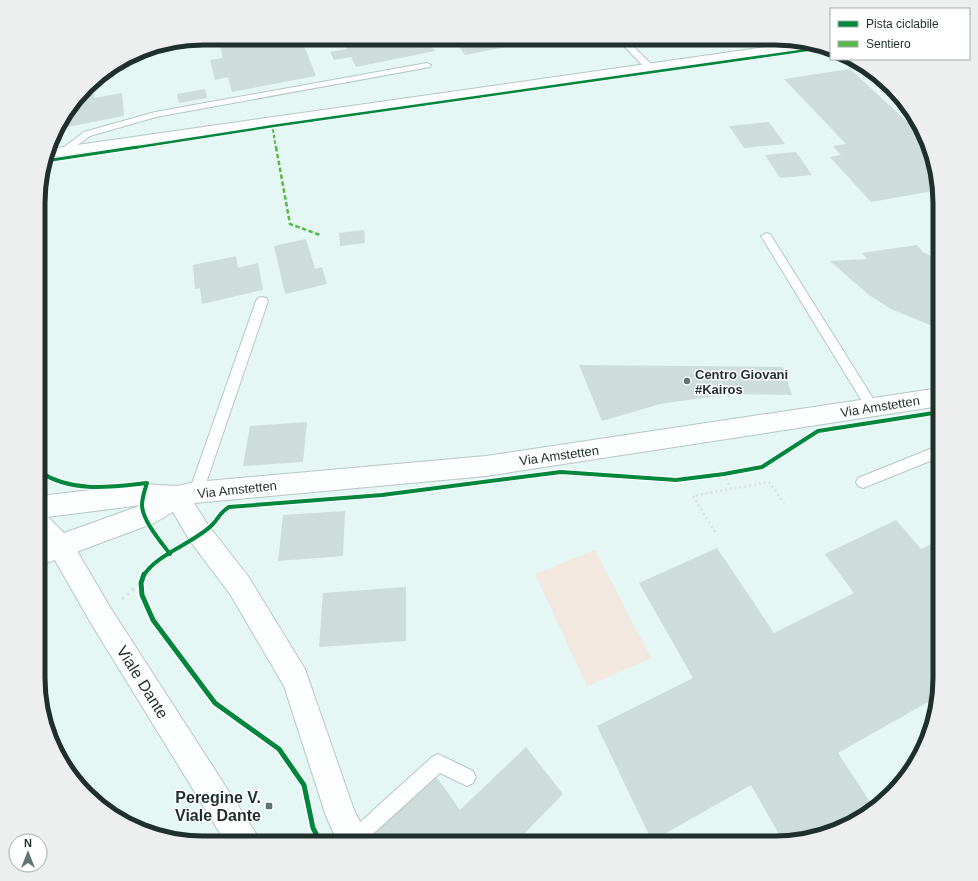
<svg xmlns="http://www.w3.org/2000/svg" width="978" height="881" font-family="Arial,sans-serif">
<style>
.green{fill:#f2e8df}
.building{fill:#ccddda}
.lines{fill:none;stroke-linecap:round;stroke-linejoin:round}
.service-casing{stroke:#b6c7c4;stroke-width:2}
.minor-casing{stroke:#b6c7c4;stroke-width:2}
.tertiary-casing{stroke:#b6c7c4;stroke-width:2}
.secondary-casing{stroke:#b6c7c4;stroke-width:2}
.path-far1{stroke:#dae0df;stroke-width:2.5;stroke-dasharray:2 3;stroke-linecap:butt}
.path{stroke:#dae0df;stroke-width:3;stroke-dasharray:2.5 4;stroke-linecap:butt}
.service{fill:#fbfefd;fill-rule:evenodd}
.minor{fill:#fbfefd;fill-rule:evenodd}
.tertiary{fill:#fbfefd;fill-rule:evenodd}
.secondary{fill:#fbfefd;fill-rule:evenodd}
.quiet-far1{stroke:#58b947;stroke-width:2;stroke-dasharray:3.5 2;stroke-linecap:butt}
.quiet{stroke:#58b947;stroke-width:2.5;stroke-dasharray:4.5 2.5;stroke-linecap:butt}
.cycleway-far3-casing{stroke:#fff;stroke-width:4}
.cycleway-far2-casing{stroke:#fff;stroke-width:5}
.cycleway-far1-casing{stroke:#fff;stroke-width:6}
.cycleway-casing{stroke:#fff;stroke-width:8}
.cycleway-far3{stroke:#00873e;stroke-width:2.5}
.cycleway-far2{stroke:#00873e;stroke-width:3}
.cycleway-far1{stroke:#00873e;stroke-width:4}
.cycleway{stroke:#00873e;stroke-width:5}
.poi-dot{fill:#637572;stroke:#fff;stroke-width:1.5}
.labels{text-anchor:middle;stroke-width:3;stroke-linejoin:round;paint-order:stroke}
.poi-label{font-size:13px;font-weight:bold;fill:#1e2f2c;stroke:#fff;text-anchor:start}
.street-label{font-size:13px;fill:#1e2f2c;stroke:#fff}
.near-street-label{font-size:16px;fill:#1e2f2c;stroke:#fff}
.near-poi-label{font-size:16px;font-weight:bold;fill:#1e2f2c;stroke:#fff;text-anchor:end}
.rim{fill:none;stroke:#1e2f2c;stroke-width:5}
</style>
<rect width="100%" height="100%" fill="#e4f7f4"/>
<polygon class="green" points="595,550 651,658 587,686 535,574"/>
<g class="building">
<polygon points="218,38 301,38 316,76 232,92 228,77 215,80 210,60 223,58"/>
<polygon points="342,38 426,38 435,51 356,67 351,57 334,60 330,52 347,49"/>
<polygon points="453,38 510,38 516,45 465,55"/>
<polygon points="650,38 685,38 689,43 657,47"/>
<polygon points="850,69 928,141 939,190 871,202 830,157 841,155 833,146 846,144 784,79"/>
<polygon points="93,81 94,98 122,93 124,116 57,129 60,121"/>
<polygon points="205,89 207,98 179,103 177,94"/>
<polygon points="769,122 785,144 744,148 729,126"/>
<polygon points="796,152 812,175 780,178 765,155"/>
<polygon points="364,230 365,243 340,246 339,233"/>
<polygon points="306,239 315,269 322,267 327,284 285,294 274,246"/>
<polygon points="917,245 923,252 940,261 940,329 891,309 869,295 830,261 867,259 862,253"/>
<polygon points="236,256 238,268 258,263 263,290 202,304 200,288 195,289 193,265"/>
<polygon points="579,365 783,367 792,395 731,394 660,404 602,421"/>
<polygon points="307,422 303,462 243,466 250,426"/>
<polygon points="345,511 343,556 278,561 283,515"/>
<polygon points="896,520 921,549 940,540 940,678 935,698 838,753 874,808 838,831 784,843 751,785 652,841 597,726 693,678 639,583 717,548 774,633 854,593 825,554"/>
<polygon points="406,587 406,641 319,647 323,593"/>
<polygon points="46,721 76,780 75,781 50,741"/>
<polygon points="526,747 563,794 515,843 377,843 372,835 435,775 460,810"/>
</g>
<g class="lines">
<defs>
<g id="service">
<polygon points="616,38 625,38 653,66 653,70 647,70"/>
<polygon points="427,63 431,65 430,67 156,117 90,136 64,155 58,155 56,153 84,132 155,112"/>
<polygon points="766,233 770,234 876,403 878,407 876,411 872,412 868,411 761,236"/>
<polygon points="262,297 266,298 268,301 203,492 201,496 196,498 191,496 189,492 256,301 258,298"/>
<polygon points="940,445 940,457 863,488 858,486 856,482 858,478"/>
<polygon points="438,754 473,771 476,777 473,783 467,786 440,773 363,843 345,843 344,840 347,834 432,757"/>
</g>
<polygon id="minor" points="940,388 940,406 486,476 194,503 208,525 248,576 305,669 354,810 371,843 338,843 326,816 284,686 230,594 190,541 173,512 154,523 39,566 39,542 142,505 39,518 39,496 144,484 177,486 196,482 486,456"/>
<polygon id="tertiary" points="801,42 816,46 810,49 46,158 49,149"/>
<polygon id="secondary" points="39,513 47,516 70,539 110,607 255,832 260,843 226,843 92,625 52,555 39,541"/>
</defs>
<use href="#service" class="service-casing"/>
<use href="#minor" class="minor-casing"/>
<use href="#tertiary" class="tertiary-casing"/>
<use href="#secondary" class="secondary-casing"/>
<g class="path-far1">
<polyline points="724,474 731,489 769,482 784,503"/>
<polyline points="715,532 693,496 731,489"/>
<polyline points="158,537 170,554"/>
</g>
<polyline class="path" points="122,599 141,583"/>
<use href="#service" class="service"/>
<use href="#minor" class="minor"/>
<use href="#tertiary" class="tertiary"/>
<use href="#secondary" class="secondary"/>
<polyline class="quiet-far1" points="272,124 276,148"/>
<polyline class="quiet" points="276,147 290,224 320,235"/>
<defs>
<polyline id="cycleway-far3" points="132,148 273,126 821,48"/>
<polyline id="cycleway-far2" points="45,161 138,147"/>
<g id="cycleway-far1">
<path d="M 40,472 C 72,493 111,487 147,483 C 145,490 142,497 142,505 C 142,520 161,542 170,554"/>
<path d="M 144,575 C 157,554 194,543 212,525 C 219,518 219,513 229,507 L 382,495 L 561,472 L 676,480 L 724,474 L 762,467 L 818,431 L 940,412"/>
</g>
<polyline id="cycleway" points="144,574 141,583 142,595 153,620 215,703 279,749 304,785 313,828 321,843"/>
</defs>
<use href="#cycleway-far3" class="cycleway-far3-casing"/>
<use href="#cycleway-far2" class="cycleway-far2-casing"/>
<use href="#cycleway-far1" class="cycleway-far1-casing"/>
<use href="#cycleway" class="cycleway-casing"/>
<use href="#cycleway-far3" class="cycleway-far3"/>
<use href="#cycleway-far2" class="cycleway-far2"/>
<use href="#cycleway-far1" class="cycleway-far1"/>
<use href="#cycleway" class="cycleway"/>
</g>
<g class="poi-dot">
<circle cx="687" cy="381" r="4"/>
<rect x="265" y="802" width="8" height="8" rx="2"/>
</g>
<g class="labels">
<g class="poi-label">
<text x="695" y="379">Centro Giovani<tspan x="695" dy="15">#Kairos</tspan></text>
</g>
<g class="street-label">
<text transform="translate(880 406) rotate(-9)" y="5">Via Amstetten</text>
<text transform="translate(559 455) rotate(-8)" y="5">Via Amstetten</text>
<text transform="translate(237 489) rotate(-6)" y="5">Via Amstetten</text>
</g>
<g class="near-street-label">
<text transform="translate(143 682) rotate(58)" y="6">Viale Dante</text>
</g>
<g class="near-poi-label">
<text x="261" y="803">Peregine V.<tspan x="261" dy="18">Viale Dante</tspan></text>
</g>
</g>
<path d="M0 0H978V881H0ZM203 45H775A158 158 0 0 1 933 203V678A158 158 0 0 1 775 836H203A158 158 0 0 1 45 678V203A158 158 0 0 1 203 45Z" fill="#edeeee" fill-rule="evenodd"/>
<path class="rim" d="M203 45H775A158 158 0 0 1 933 203V678A158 158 0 0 1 775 836H203A158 158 0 0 1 45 678V203A158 158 0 0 1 203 45Z"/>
<rect x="830" y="8" width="140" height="52" fill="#ffffff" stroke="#a5acab"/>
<rect x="838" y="21" width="20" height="6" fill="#00873e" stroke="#a5acab"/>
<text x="866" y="28" font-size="12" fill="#1e2f2c">Pista ciclabile</text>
<rect x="838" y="41" width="20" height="6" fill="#58b947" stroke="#a5acab"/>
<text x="866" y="48" font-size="12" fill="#1e2f2c">Sentiero</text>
<g transform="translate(28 853)"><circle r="19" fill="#ffffff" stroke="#a5acab"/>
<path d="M0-3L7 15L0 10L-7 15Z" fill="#637572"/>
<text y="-6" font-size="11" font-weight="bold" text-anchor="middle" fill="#1e2f2c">N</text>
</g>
</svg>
